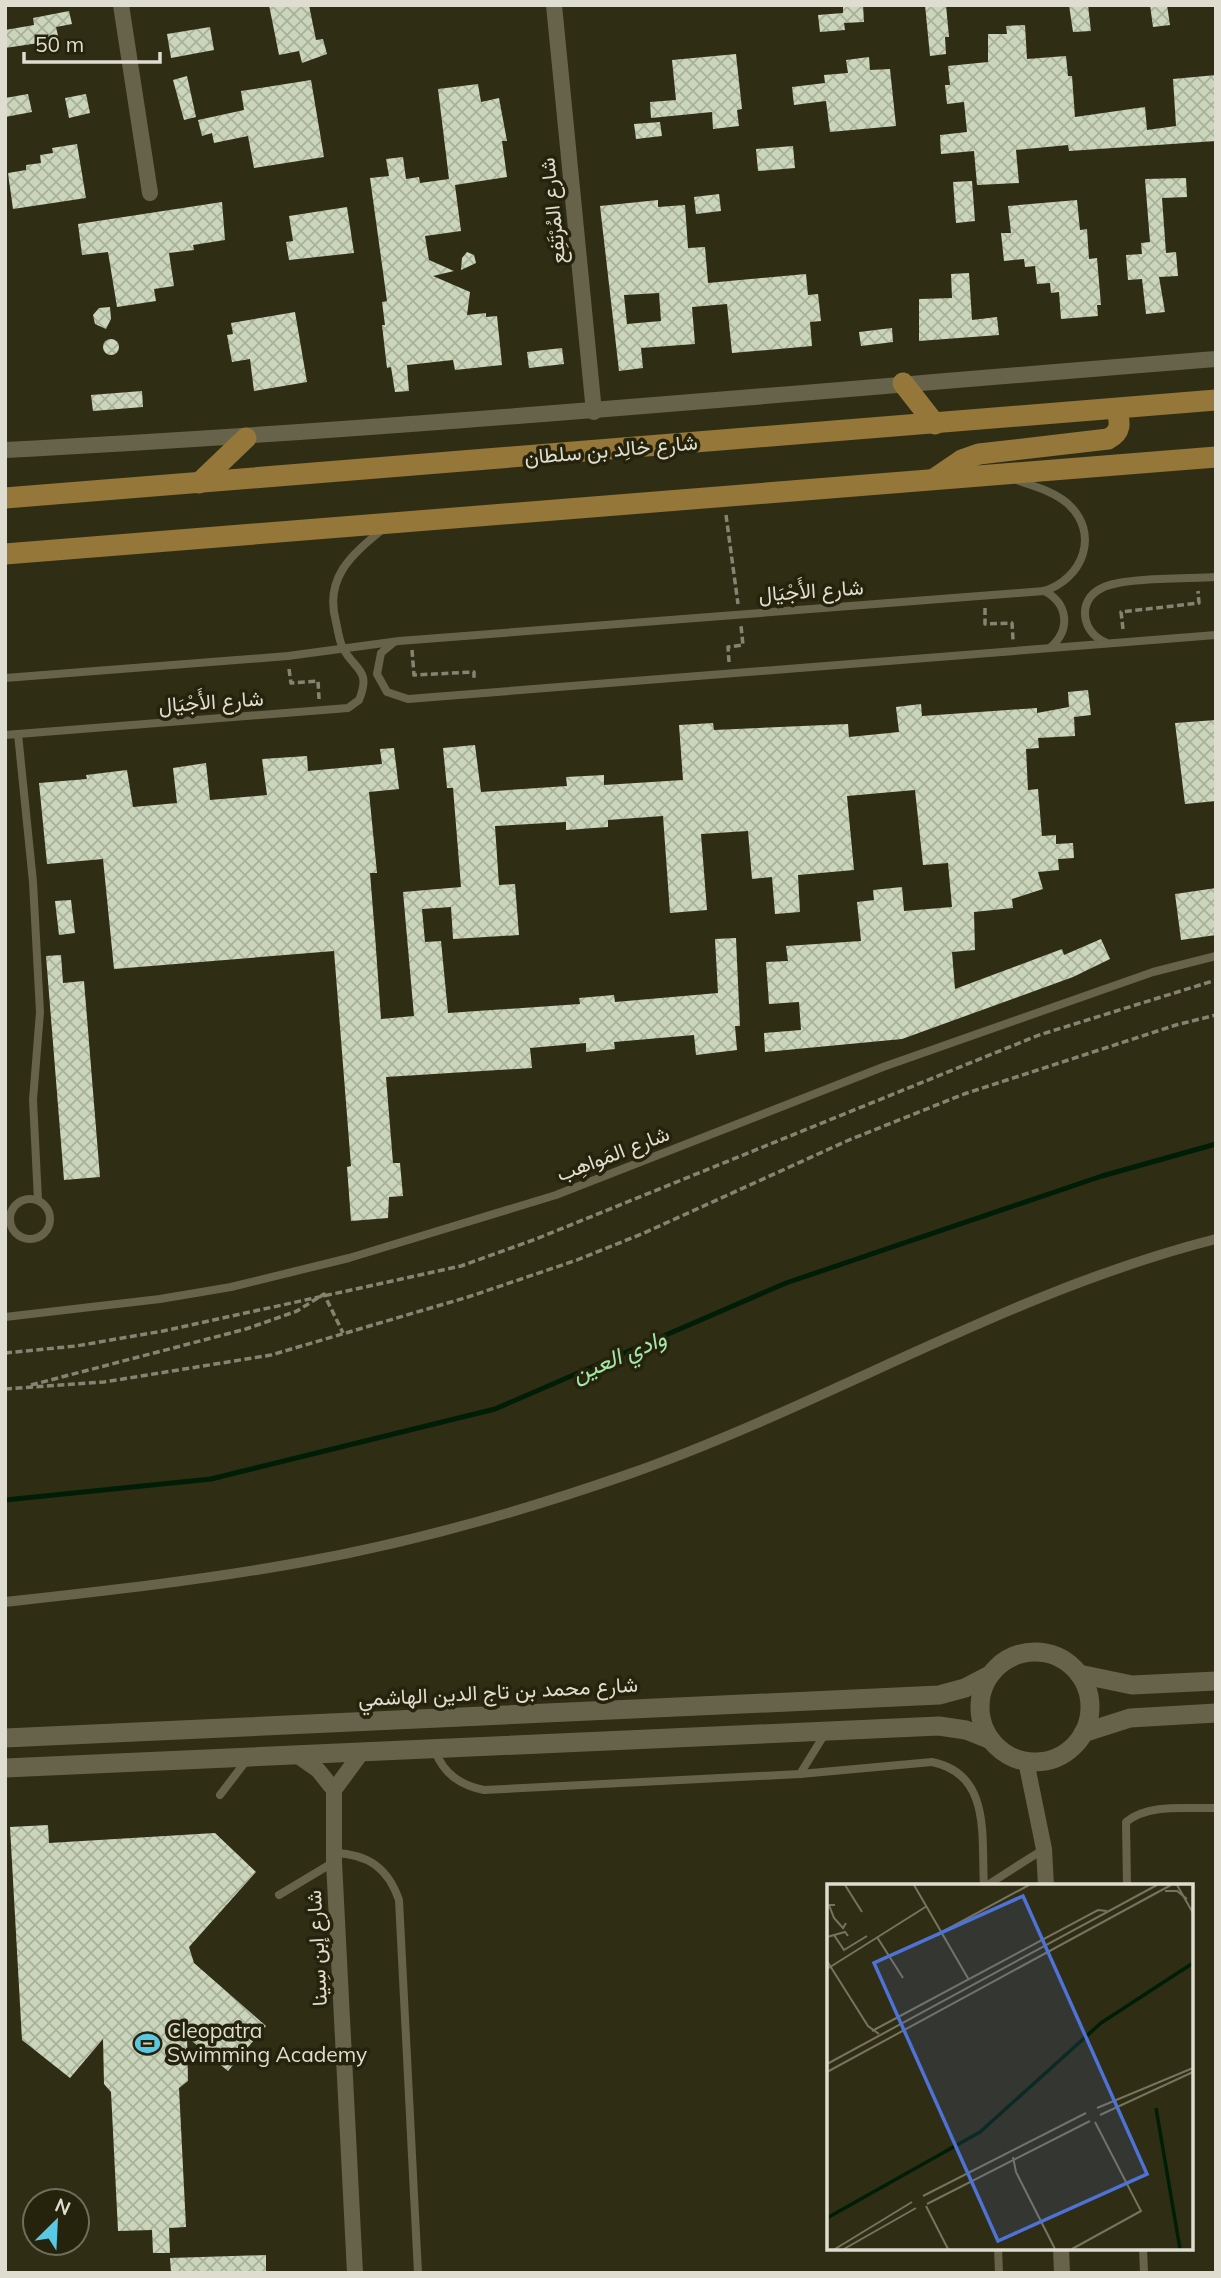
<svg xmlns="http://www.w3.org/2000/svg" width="1221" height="2278" font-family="Mulish,Vazirmatn,sans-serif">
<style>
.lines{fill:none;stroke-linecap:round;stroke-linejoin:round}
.stream{stroke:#001e06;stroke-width:5}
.building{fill:url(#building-cross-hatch);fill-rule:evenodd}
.path{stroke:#868370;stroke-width:3.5;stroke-dasharray:7 3.5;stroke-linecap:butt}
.service{stroke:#67634a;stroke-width:8}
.pedestrian{stroke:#67634a;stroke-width:10}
.minor{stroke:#67634a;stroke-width:16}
.tertiary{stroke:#67634a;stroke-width:19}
.primary{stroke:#957739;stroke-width:21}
.labels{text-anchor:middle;stroke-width:7;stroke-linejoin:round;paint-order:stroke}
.street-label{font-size:21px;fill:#dfddcf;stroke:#26230c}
.poi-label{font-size:21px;fill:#dfddcf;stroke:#26230c;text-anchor:start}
.water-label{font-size:23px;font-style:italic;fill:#a4e7ab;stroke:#26230c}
.inset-river{fill:none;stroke:#001e06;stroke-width:3.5}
.inset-road{fill:none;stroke:#76735f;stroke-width:2}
.view{fill:#4e72d6;fill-opacity:0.15;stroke:#4e72d6;stroke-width:3.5}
.inset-edge{fill:none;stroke:#dfddcf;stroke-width:3.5}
</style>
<defs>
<pattern id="building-cross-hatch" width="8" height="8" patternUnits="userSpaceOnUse" patternTransform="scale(1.75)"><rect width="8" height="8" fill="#cad5ba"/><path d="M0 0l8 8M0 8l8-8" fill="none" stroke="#a8b09b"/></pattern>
</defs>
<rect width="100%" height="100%" fill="#302d15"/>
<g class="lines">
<polyline class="stream" points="5,1500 211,1479 495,1409 786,1283 1102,1176 1216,1144"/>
</g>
<g class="building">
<polygon points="269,5 309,5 316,40 323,39 327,54 302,63 299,51 279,55"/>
<polygon points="843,5 863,5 864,22 844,23 845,30 820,32 818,15 843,13"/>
<polygon points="925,5 946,5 949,37 945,37 946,54 930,56"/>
<polygon points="1069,5 1088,5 1091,31 1073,32"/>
<polygon points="1150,5 1167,5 1170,25 1153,27"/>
<polygon points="69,11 72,24 56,27 59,40 5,48 5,30 34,25 33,18"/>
<polygon points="1025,25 1027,59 1066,56 1068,76 1072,76 1075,117 1145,107 1147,130 1176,126 1173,79 1216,75 1216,141 1069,151 1068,145 1016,150 1019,183 977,185 974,151 941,154 940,135 967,132 964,102 947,104 945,85 950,85 948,66 988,62 988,34 1007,34 1006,26"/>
<polygon points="210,27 214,50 171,58 167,34"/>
<polygon points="736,54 742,109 737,110 739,126 713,129 712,112 651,118 650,102 676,100 672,60"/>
<polygon points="869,57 870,70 890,69 896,126 830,132 826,101 794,105 792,87 825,83 824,75 848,73 846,60"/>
<polygon points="187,76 196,117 184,120 173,80"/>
<polygon points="311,80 324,157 254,168 248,136 214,143 212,133 202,136 198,120 244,110 241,91"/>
<polygon points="478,84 481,102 499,98 507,141 502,141 507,177 455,185 461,231 425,236 429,260 454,271 433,276 470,292 467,315 486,313 486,317 497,316 502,365 455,370 453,360 407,365 409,391 395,392 391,367 387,368 382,325 385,325 382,302 387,301 370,178 389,176 386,159 403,157 406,179 419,177 420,183 449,179 438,89"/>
<polygon points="28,94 32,112 5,117 5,98"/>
<polygon points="86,94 90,113 69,118 65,98"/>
<polygon points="660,122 662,136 636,139 634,124"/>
<polygon points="77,144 86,198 13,209 8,173 26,170 26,165 41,163 40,155 53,153 52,148"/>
<polygon points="793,146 795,168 758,171 756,149"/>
<polygon points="1186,178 1187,197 1162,198 1166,253 1176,252 1178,276 1159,277 1165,312 1146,314 1142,279 1128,280 1126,255 1142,254 1141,243 1150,242 1145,179"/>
<polygon points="972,181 975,221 956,223 953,182"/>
<polygon points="719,194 721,211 696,214 694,197"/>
<path d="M 658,200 L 658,207 L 685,205 L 688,248 L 705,247 L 708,283 L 806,274 L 808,295 L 818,294 L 821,321 L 810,322 L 812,346 L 732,353 L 727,304 L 692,307 L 695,344 L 641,348 L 643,368 L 619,371 L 600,206 ZM 659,293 L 661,321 L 627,324 L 624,295 Z"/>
<polygon points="1077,200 1080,230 1087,229 1089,259 1097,258 1101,305 1097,305 1098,316 1061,319 1059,292 1051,293 1050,283 1037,284 1035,266 1025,267 1024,259 1004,261 1001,233 1011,233 1008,206"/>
<polygon points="222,202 225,240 193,245 194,250 169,253 174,286 154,289 156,301 117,307 108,252 82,255 78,224"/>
<polygon points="347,207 354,253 289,260 286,242 293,241 289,216"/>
<polygon points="467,252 474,255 476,263 461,270 462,258"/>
<polygon points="969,273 972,320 997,317 999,335 919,341 919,299 952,298 951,274"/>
<polygon points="110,307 111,319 106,329 95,324 93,315 99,308"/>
<polygon points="295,312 307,382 254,391 250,359 232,362 227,335 233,334 231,323"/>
<polygon points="892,328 893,342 861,346 859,332"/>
<circle cx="111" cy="347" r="8"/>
<polygon points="562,348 564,364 529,368 527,352"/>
<polygon points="142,391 143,407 93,411 91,395"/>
<polygon points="1088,690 1091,715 1074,717 1075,736 1038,738 1039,748 1026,749 1028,790 1038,789 1042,836 1056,835 1056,844 1073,843 1074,858 1058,859 1059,870 1038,872 1043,889 1012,899 1013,908 974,912 975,950 952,952 955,989 1062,949 1064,955 1101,939 1110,959 1073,977 902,1039 765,1052 764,1033 801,1030 799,1002 769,1004 766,962 788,961 786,946 861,941 857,902 874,900 873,890 902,887 904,911 952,907 948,863 923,865 915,790 847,796 854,870 798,875 800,912 775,914 772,877 752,879 748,831 701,834 707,910 670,913 663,816 608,820 608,827 566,830 566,822 495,826 499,885 515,884 519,935 453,939 451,907 422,909 425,942 441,941 448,1013 580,1004 579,998 614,995 615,1002 718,993 715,939 736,938 740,1026 735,1026 737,1050 696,1055 694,1035 614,1042 615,1049 586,1052 586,1043 530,1048 532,1068 386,1077 393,1163 400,1163 403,1196 389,1197 388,1218 351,1221 347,1167 351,1166 334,951 114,969 103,859 47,864 39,783 87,779 86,775 127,770 133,807 177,803 173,768 206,763 210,800 267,795 262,759 307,756 308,771 382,764 380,749 394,748 399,789 369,792 377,873 370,873 375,935 381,1019 414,1016 403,892 461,887 453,788 447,788 443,748 475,745 481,792 567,786 566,777 604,775 604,785 683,780 679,725 713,723 714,730 848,724 849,737 899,732 896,707 921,704 922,716 1037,708 1037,713 1069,707 1068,692"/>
<polygon points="1216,720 1216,801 1185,804 1175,723"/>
<polygon points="1216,888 1216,935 1181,940 1175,894"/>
<polygon points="71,900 75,933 59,935 55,901"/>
<polygon points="61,955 63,983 84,981 100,1177 64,1180 46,956"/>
<polygon points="48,1825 49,1843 215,1833 256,1872 189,1947 194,1963 266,2026 228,2071 187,2037 188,2081 179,2088 186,2227 169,2228 170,2253 153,2253 152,2230 118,2231 111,2092 104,2084 103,2039 70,2078 22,2040 10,1827"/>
<polygon points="266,2255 266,2273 171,2273 170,2258"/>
</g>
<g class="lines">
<g class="path">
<polyline points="726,515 738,604"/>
<polyline points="985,608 985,624 1012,623 1013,640"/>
<polyline points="1123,629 1121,612 1199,603 1198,591"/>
<polyline points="412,650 414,675 474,672 474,681"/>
<polyline points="729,662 728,647 743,645 741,626"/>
<polyline points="289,669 291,683 318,681 319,699"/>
<polyline points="5,1353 76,1346 163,1331 461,1266 536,1239 1039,1035 1216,980"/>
<polyline points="31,1385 246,1329 297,1311 324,1294 343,1333"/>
<polyline points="5,1389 104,1382 271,1355 468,1297 577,1260 644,1233 849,1140 964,1094 1176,1025 1216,1015"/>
</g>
<g class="service">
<path d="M 1044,591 C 1068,603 1071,629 1051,647"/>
<path d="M 1105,642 C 1082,633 1076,600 1102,588 C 1123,577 1189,579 1216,577"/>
<polyline points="393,643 381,653 377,674 387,692 408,699 1216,635"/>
<path d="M 5,678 L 288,656 L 399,641 L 1044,591 C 1083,579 1101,533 1067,503 C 1053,491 1033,486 1017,480"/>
<polyline points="18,734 33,882 40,1012 33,1100 38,1200"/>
<path d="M 5,735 L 348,708 L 359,700 C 372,669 354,670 343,648 C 339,641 338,630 336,622 C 324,578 351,555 383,529"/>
<circle cx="30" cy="1219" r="20"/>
<polyline points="5,1317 160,1299 231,1287 349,1258 556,1195 883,1067 1153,972 1216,956"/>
<path d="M 435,1751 C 444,1774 460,1785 484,1790 L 800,1774 L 932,1762 C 992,1774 981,1838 984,1886"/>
<polyline points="800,1774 826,1732"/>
<polyline points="220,1795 246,1761"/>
<path d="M 334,1853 C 368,1854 388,1868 399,1900 L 418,2273"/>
<polyline points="986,1886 1044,1849"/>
<path d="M 1127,1886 L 1126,1822 C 1149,1803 1187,1809 1216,1808"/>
<polyline points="279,1895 334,1862"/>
<polyline points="998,2248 999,2273"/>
<polyline points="1143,2248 1144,2273"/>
</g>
<path class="pedestrian" d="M 5,1602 C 105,1591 204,1580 303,1562 C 414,1542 523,1511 629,1474 C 828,1404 1010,1291 1216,1239"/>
<g class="minor">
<polyline points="121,5 150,193"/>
<polyline points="554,5 594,412"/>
<path d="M 5,450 C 410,429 812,391 1216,359"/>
<polyline points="298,1756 318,1770 334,1790"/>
<polyline points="1026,1761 1044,1849 1046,1886"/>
<polyline points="1061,2248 1062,2273"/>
<polyline points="355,2273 334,1862 334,1790 362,1752"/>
</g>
<g class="tertiary">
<circle cx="1035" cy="1707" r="55"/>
<polyline points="1079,1674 1132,1685 1216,1681"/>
<polyline points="1083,1733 1130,1718 1216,1713"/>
<polyline points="5,1738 939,1695 965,1688 990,1675"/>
<polyline points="5,1768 939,1726 966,1730 991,1740"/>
</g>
<g class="primary">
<polyline points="903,383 935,424"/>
<path d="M 934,479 L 962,460 L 979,454 L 1108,439 C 1122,432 1120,423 1117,409"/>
<polyline points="199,483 246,438"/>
<polyline points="5,498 1216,400"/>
<polyline points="5,554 1216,457"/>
</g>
</g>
<defs>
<symbol id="stadium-bare" viewBox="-9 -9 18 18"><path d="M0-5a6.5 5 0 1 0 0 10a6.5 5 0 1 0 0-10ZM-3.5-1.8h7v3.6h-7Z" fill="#58c8e4" stroke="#26230c" stroke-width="2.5" paint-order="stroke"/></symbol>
</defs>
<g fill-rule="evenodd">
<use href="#stadium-bare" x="130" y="2026" width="35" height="35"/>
</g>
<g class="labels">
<g class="street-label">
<text transform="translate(553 211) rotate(-96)" y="7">شارع المُرْتَفِع</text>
<text transform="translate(611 450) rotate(-5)" y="7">شارع خالِد بن سلطان</text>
<text transform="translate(811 591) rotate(-4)" y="7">شارع الأَجْيَال</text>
<text transform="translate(211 702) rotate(-4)" y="7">شارع الأَجْيَال</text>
<text transform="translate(613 1154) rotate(-21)" y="7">شارع المَواهِب</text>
<text transform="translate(498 1692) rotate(-3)" y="7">شارع محمد بن تاج الدين الهاشمي</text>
<text transform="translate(317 1948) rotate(-93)" y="7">شارع إبن سِينا</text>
</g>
<g class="poi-label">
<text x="167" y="2038">Cleopatra<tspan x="167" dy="24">Swimming Academy</tspan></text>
</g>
<g class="water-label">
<text transform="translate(619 1356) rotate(-23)" y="8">وادي العين</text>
</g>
</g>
<g transform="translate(827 1884)">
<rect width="366" height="366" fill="#302d15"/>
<path class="inset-river" d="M 329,224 L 353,365M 0,334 L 153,248 L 274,139 L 366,79"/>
<path class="inset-road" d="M 18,1 L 35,28M 87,1 L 142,96M 350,1 L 366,29M 338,7 L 350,7 L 360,15M 8,21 L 2,21 L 7,34 L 16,44 L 19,39M 115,48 L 202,1M 7,51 L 17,66 L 40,52M 0,53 L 18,48 L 21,52M 50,53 L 76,94M 0,77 L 41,142 L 52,150M 0,85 L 100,22M 45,147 L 271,26 L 280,27M 0,180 L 330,1M 0,188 L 344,1M 270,224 L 366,184M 273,231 L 366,188M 186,273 L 189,288 L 228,365M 96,312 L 259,229M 100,320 L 263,237M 99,322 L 121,365M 8,365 L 85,318M 17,365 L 89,324M 245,365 L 314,327 L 268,238"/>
<path class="view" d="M 196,12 L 320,290 L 171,357 L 47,79 Z"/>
<rect width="366" height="366" class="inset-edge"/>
</g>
<rect width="1221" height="2278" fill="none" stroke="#dfddcf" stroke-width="14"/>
<g transform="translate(56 2222) rotate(24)"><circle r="33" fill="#26230c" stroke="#706d5a" stroke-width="2"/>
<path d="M0-5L12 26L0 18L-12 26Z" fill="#58c8e4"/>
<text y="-10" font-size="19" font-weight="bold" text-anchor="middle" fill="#dfddcf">N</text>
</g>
<path d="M24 52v10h136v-10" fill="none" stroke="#dfddcf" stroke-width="3.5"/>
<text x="35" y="52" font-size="21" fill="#dfddcf" stroke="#26230c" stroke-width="5" paint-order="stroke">50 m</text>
</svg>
